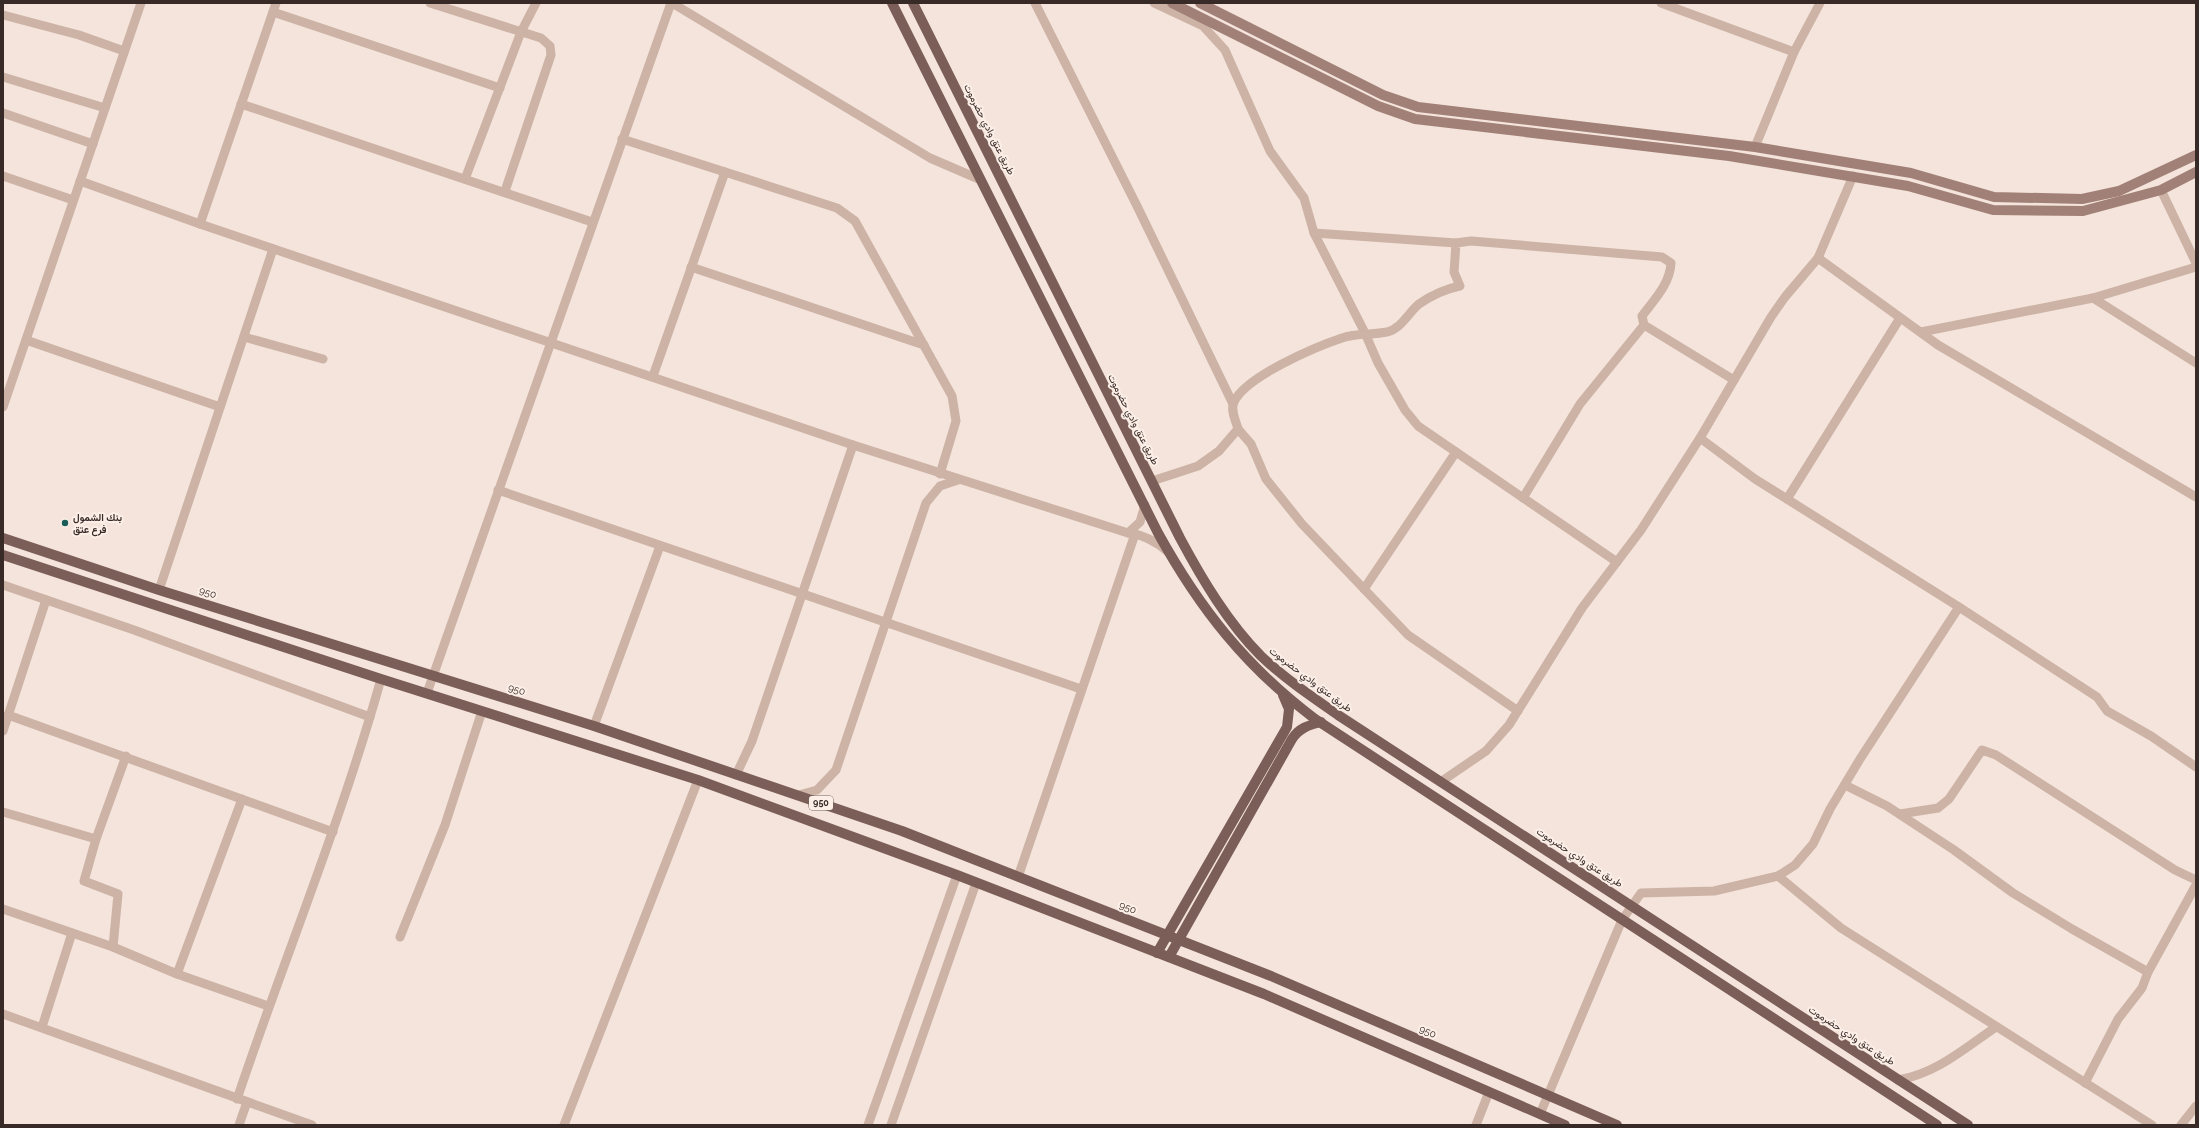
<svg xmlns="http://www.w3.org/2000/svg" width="2199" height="1128" font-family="Raleway,Vazirmatn,sans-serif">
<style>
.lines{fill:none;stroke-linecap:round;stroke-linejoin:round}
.street{stroke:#cdb2a6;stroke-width:9}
.secondary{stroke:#a18077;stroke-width:10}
.primary{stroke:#7b5e57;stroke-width:10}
.poi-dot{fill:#1a5d58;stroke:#fbefe8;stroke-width:1.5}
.labels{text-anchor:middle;stroke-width:4;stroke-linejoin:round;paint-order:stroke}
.shield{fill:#fbefe8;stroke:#726561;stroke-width:1}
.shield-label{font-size:9px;font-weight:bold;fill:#382a27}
.street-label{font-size:10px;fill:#382a27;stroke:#fbefe8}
.poi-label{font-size:10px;font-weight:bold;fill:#382a27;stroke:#fbefe8;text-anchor:start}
</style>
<rect width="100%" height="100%" fill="#f4e4db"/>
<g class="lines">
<g class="street">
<polyline points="430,3 541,38 550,46 551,55 505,191"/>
<polyline points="672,3 930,158 981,180"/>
<polyline points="1035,3 1138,208 1233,404"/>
<polyline points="1154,3 1203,26 1225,50 1270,151 1304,198 1314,233 1365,333 1378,363 1405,410 1418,426 1456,452 1364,589"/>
<polyline points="1661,3 1794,52"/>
<polyline points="273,12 500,88"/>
<polyline points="3,15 79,35 124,51"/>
<polyline points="3,77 105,108"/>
<polyline points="241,104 592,222"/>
<polyline points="3,113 93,144"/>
<polyline points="622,139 837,208 855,221 952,396 956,421 940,474"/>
<polyline points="1755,147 1794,52 1820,3"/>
<polyline points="3,176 73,200"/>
<polyline points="465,179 521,32 536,3"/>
<path d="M 80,181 L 200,224 L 853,445 L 1128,533 C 1144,535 1156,541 1168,552"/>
<polyline points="2161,190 2196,263"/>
<polyline points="200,224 276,3"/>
<polyline points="1314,233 1456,243"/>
<polyline points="1818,258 1853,176"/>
<polyline points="691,267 924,345"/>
<polyline points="2093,298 2196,363"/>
<polyline points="1921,332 2093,298 2196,267"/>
<polyline points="244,337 323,359"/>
<polyline points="26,340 220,407"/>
<polyline points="653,376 725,172"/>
<polyline points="3,407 141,3"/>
<path d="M 1238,429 C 1236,421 1230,410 1234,402 C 1245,377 1315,347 1342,338 C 1356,333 1372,335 1387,332 C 1402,328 1408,313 1419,304 C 1432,295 1445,289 1460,286 L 1454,272 L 1456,243 L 1471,241 L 1662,257 L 1671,263 C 1670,284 1654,300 1642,316 L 1644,325 L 1734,380"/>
<polyline points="1456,452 1617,562"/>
<polyline points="1152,481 1198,466 1219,451 1238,429 1251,444 1266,479 1302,524 1408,635 1518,711"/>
<polyline points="498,490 1081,689"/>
<polyline points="1523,498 1580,404 1644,325"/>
<polyline points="1787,499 1900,318"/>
<polyline points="1128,533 1140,522 1145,505"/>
<polyline points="3,585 134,630 370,717"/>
<polyline points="159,590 273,249"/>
<polyline points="1959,607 2097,697 2107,711 2151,736 2196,767"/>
<polyline points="427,693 671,3"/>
<polyline points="8,715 333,832"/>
<polyline points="594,726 660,546"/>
<polyline points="3,731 46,600"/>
<polyline points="736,775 752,741 853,445"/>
<polyline points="1442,781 1486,751 1509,725 1582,608 1641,530 1700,438 1771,317 1785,297 1818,258 1938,345 2196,497"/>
<polyline points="1845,785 1887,806 1954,850 2013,893 2072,929 2148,972 2142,988 2118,1019 2085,1083"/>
<polyline points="799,795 817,790 836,770 926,503 940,486 958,480"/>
<polyline points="3,812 96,839"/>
<polyline points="1900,814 1938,808 1949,799 1982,750 1996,755 2175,870 2196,880"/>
<polyline points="1778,876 1841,928 2152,1125"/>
<polyline points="1018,877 1135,534"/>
<polyline points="3,909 113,947 177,974 268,1006"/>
<polyline points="400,937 445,825 482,711"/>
<polyline points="113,947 118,894 84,881 96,839 126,756"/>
<polyline points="2148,972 2196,885"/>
<polyline points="177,974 242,799"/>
<polyline points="3,1014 312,1125"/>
<polyline points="42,1027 72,933"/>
<path d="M 1898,1080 C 1936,1074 1965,1048 1996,1027"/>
<path d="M 237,1099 C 284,959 341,822 381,679"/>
<polyline points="1540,1114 1622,920 1641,893 1714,891 1778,876 1795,865 1813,844 1830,809 1860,759 1959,607 1755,479 1700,438"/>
<polyline points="239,1125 247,1102"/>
<polyline points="564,1125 698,780"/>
<polyline points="868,1125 957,875"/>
<polyline points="891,1125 976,883"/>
<polyline points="1476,1125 1489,1092"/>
<polyline points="2181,1125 2196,1106"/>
</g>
<g class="secondary">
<polyline points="1172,3 1378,106 1415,119 1729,156 1908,186 1993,210 2083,211 2161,190 2196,172"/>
<polyline points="1200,3 1383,95 1418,107 1755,147 1911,173 1994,197 2082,199 2119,191 2196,155"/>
</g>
<g class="primary">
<path d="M 892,3 L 1158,533 C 1200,609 1246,667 1315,719 L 1937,1125"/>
<path d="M 913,3 L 1180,538 C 1202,579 1228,623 1261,656 C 1284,678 1312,697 1338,715 L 1968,1125"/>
<polyline points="3,538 159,590 594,726 902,831 1271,976 1617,1125"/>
<polyline points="3,555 381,679 698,780 957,875 1264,994 1565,1125"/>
<polyline points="1157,953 1287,727 1289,709 1283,695"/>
<path d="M 1169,957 L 1292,739 C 1299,728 1309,725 1321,722"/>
</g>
</g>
<circle class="poi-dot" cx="65" cy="523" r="4"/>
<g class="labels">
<rect class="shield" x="809" y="796" width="24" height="14" rx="3"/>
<g class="shield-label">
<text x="821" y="806">950</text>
</g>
<g class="street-label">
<text transform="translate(990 129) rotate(63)" y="4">طريق عتق وادي حضرموت</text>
<text transform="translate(1134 419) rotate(63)" y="4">طريق عتق وادي حضرموت</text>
<text transform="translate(208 592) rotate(18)" y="4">950</text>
<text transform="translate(1311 679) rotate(37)" y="4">طريق عتق وادي حضرموت</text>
<text transform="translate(517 689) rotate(17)" y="4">950</text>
<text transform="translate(1580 857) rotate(33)" y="4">طريق عتق وادي حضرموت</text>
<text transform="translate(1128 907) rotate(21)" y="4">950</text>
<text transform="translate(1428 1031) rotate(23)" y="4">950</text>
<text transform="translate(1852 1035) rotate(33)" y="4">طريق عتق وادي حضرموت</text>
</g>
<g class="poi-label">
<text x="73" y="521">بنك الشمول<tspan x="73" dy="12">فرع عتق</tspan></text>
</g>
</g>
<rect width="2199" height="1128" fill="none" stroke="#382a27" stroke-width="8"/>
</svg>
